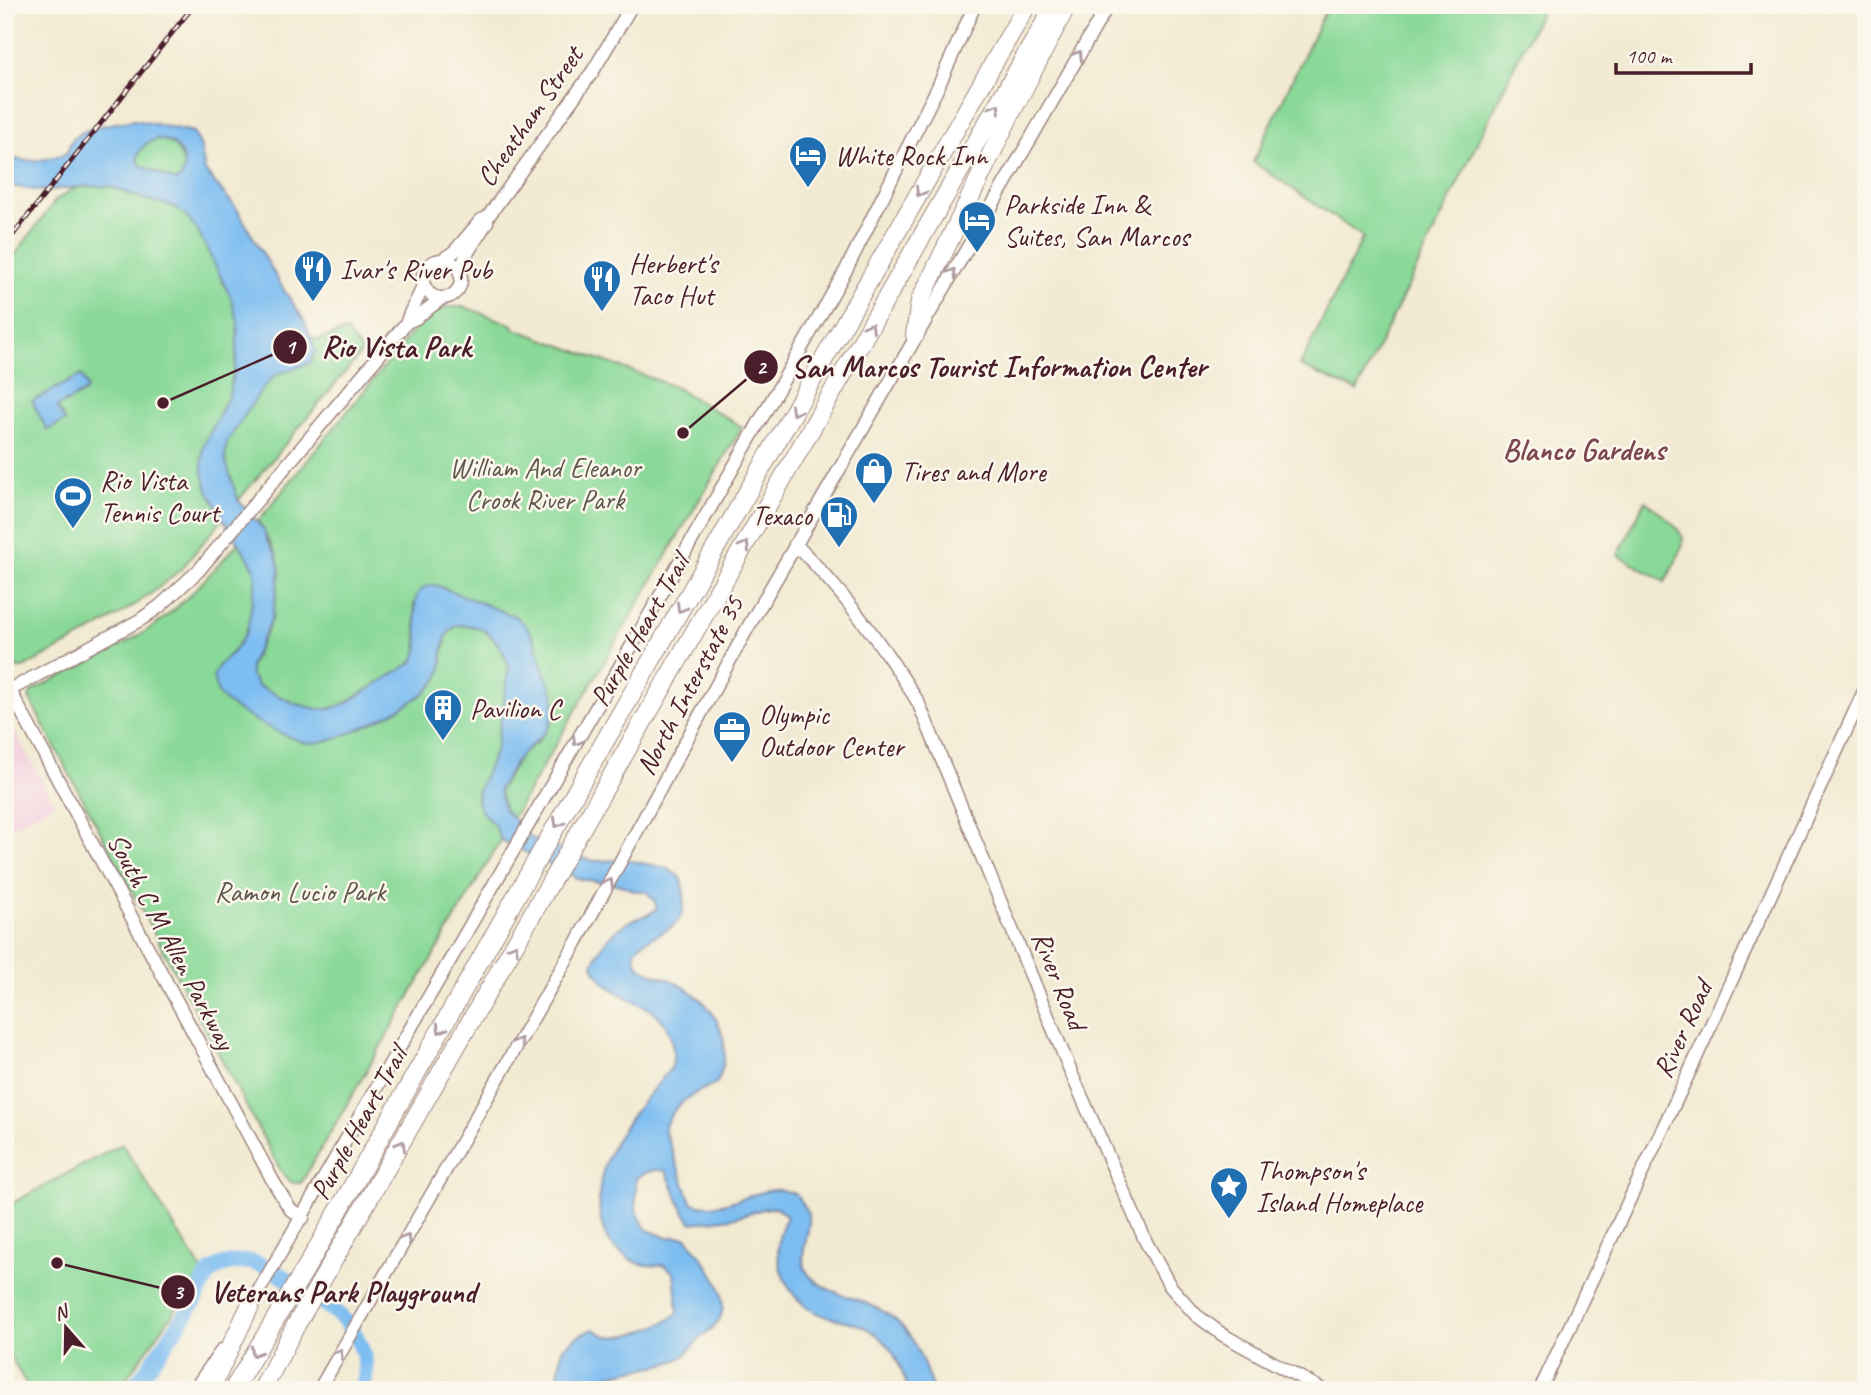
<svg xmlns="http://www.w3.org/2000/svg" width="1871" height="1395" font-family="Caveat,sans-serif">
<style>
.built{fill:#f3cfdf}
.green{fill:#89d998;stroke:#6a7c62;stroke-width:2}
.water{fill:#7dbdf1;stroke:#646e8e;stroke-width:2;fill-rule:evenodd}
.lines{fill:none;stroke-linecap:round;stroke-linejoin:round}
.river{stroke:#7dbdf1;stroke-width:16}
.tertiary-casing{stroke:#9e847e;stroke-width:15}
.secondary-casing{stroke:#9e847e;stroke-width:15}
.motorway-casing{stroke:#9e847e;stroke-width:20}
.tertiary{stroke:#fff;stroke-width:12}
.secondary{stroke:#fff;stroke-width:12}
.motorway{stroke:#fff;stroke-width:18}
.rail-casing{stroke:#4a1f2b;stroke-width:5}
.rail{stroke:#fbf7ec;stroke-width:2.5;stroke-dasharray:8;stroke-linecap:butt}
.oneway{stroke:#ae9aa0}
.labels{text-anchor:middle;stroke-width:5;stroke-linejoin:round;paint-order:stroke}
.street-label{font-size:28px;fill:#4a1f2b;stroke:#fbf7ec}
.poi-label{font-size:28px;fill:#4a1f2b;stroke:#fbf7ec;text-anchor:start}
.park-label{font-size:28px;fill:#5d574c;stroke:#fbf7ec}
.neighbourhood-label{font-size:30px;font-weight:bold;fill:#7c474e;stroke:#fbf7ec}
.leader{fill:none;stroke:#4a1f2b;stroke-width:2.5}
.callout-dot{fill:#4a1f2b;stroke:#fbf7ec;stroke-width:2.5}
.mark-label{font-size:21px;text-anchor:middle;font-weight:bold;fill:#fff}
.callout-label{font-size:30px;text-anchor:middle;font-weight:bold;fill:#4a1f2b;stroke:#fbf7ec;stroke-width:5;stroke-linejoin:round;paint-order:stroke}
</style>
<rect width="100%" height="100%" fill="#fbf7ec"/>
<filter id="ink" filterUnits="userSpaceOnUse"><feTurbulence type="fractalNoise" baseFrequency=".0143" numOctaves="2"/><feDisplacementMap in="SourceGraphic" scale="14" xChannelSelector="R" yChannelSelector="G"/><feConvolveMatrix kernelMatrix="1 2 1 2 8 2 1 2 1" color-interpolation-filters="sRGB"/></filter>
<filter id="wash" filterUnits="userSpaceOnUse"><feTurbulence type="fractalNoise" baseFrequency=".00686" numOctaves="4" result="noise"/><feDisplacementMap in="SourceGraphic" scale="28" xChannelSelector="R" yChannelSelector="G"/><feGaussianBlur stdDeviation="1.57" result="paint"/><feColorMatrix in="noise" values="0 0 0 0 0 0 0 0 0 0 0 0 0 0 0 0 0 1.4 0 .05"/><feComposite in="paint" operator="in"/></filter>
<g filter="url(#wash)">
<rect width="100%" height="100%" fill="#f2ead2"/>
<polygon class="built" points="5,714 54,803 5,831"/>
<g class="green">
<polygon points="1328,5 1544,5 1357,391 1300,366 1363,237 1253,162"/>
<path d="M 158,139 L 170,142 L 178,150 L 250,311 L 318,340 L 346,331 L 362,352 L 182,568 C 135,611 79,638 23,668 L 17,668 L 5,646 L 5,268 L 56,200 L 146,143 Z"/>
<polygon points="446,307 465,307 513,325 515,329 673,386 742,427 512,819 504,809 499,790 523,752 538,742 554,697 543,669 533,636 414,604 418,652 413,662 346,703 331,709 317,709 296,704 258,686 251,676 250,667 272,619 280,571 276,554 258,521 413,331 427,316"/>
<path d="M 1645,501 C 1654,507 1684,530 1683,541 C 1682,554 1670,571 1665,582 L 1618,555 Z"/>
<path d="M 238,543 C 244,552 252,561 255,571 C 257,584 252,618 246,631 C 241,645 229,655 219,665 L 251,718 L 303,742 L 313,743 L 349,733 L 374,720 L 445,646 L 446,636 L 456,625 C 464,626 472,625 479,628 C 494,634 505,652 509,667 L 496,750 L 478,791 L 477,801 L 481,811 L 495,826 L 501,840 L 301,1183 L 292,1183 L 282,1173 L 29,698 L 32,691 C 69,672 108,654 143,633 C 180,610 209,575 238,543 Z"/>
<polygon points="122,1144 203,1272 118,1390 30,1390 5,1348 5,1207"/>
</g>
<g class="water">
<path d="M 135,120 L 193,132 L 200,144 L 205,171 L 237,209 L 282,287 L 304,320 L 316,351 L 310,363 L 275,375 L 260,392 L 227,442 L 225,459 L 238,500 L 264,530 L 267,541 L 276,554 L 280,571 L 272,618 L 250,666 L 251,676 L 258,686 L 296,704 L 317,709 L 331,709 L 346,703 L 413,662 C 413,661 418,652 418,651 C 422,631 400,586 436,585 L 516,617 C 533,629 536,644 541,663 C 544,675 553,688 554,699 C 554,733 543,733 523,753 C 513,763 506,777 499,789 L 504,809 L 531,838 L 576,856 L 594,861 L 626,860 L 667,868 L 682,879 C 684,891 686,904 681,916 C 674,936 626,938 636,961 C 641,973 662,976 673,981 C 714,1001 737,1039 717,1083 C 693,1093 673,1103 664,1129 L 691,1202 C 715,1215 748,1192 774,1190 C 782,1189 789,1192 796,1194 C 801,1201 808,1209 809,1218 C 811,1233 795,1259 809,1275 C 820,1287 836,1293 852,1298 C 908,1317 914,1337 933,1390 L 909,1390 C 899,1364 894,1344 868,1329 C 855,1321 837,1320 822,1315 C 784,1301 766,1252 787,1217 L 777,1207 L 763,1209 L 732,1218 L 692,1223 L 683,1210 L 666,1171 C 652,1168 647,1172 636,1178 L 636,1210 L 646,1229 L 665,1237 L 686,1237 C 708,1265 747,1307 703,1336 C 695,1341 691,1352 681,1358 C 652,1373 607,1365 586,1390 L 556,1390 L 562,1349 L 576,1337 L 593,1329 C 597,1331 604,1336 608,1336 C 625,1339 668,1325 678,1312 L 674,1273 L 664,1265 C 640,1267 633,1263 615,1248 C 606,1241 601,1225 600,1214 C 592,1154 636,1110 672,1067 C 676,1049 670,1024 654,1012 C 633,998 603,992 593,965 C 599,947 614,928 633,920 C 642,916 650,916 657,908 L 654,900 L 646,891 L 635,891 L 621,885 L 579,879 L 501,840 L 495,826 L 481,811 L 477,801 L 478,791 L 496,750 L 509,667 C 505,652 494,634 479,628 C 472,625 464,626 456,625 C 453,628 448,633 446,637 C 439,655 448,670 431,687 C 412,706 337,743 311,743 C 295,743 231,710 221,697 C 216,692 215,684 213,677 L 219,665 L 234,651 L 247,631 L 256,579 L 254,568 L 247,556 L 221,515 L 206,486 L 202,467 L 203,447 L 229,395 L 236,360 L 238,322 L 231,298 L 198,231 L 184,214 L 172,206 L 140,198 L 112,187 L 91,186 L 40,191 L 5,185 L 5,157 C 29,163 44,161 67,153 C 69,147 70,141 74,138 C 89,125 117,123 135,120 ZM 157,139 C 162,140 166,140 170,142 C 183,149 188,168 180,179 L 175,181 L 140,165 L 137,159 C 140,147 145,143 157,139 Z"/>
<polygon points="81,375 87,387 85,392 57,407 65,421 47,430 32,401"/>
</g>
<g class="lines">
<path class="river" d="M 132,1390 C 153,1360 175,1332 194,1302 C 200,1292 205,1276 213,1270 C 224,1263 243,1260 255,1263 C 274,1269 290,1281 306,1292 C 319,1301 334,1309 345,1321 C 361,1339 372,1368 361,1390"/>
</g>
</g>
<g filter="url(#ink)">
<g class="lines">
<defs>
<g id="tertiary">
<polyline points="443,259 454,252 481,220 487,218 593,71 632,5"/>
<circle cx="442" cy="279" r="19"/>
<polyline points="460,273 466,255 487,222"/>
<polyline points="407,322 416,318 442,298"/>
<path d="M 795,544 C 843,591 883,645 918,702 L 1073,1077 L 1146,1242 L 1170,1286 L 1196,1315 L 1223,1335 L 1323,1390"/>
<polyline points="5,681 273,1181 290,1209 303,1218"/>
<path d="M 6,692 L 140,620 L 160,606 L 199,570 L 407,322 C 410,308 420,299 423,284"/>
<polyline points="1540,1390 1695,1060 1866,687"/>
</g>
<g id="secondary">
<polyline points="247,1311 611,682 846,270 938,87 975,5"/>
<polyline points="194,1390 222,1350"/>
<polyline points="319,1390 576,943 747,629 1108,5"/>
</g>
<g id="motorway">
<polyline points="915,335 920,301 1011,113 1067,5"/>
<polyline points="210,1390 250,1306"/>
<polyline points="233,1390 313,1256 523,884 1027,5"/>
<polyline points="262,1390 296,1325 1055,5"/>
</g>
</defs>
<use href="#tertiary" class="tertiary-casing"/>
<use href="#secondary" class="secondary-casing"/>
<use href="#motorway" class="motorway-casing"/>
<use href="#tertiary" class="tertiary"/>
<use href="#secondary" class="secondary"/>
<use href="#motorway" class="motorway"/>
<defs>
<polyline id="rail" points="5,245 194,5"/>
</defs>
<use href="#rail" class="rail-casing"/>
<use href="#rail" class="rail"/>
</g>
<defs><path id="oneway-chevron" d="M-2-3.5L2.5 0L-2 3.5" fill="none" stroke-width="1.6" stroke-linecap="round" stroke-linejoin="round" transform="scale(1.75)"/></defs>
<g class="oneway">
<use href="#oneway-chevron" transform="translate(1078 55) rotate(-59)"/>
<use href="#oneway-chevron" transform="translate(996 108) rotate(-60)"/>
<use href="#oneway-chevron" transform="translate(920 192) rotate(120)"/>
<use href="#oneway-chevron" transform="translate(952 273) rotate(-60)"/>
<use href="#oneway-chevron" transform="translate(870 327) rotate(-60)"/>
<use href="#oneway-chevron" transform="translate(795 411) rotate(120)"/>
<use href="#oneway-chevron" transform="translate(745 546) rotate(-60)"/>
<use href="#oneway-chevron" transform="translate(681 608) rotate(120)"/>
<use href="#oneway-chevron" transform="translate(577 741) rotate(120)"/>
<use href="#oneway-chevron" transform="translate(558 823) rotate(120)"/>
<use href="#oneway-chevron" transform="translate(609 883) rotate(-61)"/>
<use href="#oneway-chevron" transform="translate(514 948) rotate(-60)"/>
<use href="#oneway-chevron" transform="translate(441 1029) rotate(119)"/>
<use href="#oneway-chevron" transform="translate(519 1042) rotate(-60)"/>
<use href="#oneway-chevron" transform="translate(401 1145) rotate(-60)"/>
<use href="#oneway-chevron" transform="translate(406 1239) rotate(-60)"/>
<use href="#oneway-chevron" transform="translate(255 1352) rotate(121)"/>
<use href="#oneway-chevron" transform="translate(339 1354) rotate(-60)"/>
</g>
</g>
<defs>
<symbol id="hotel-pin" viewBox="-11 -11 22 30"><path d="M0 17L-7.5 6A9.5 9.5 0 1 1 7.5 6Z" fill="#1f6fb2" stroke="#fbf7ec"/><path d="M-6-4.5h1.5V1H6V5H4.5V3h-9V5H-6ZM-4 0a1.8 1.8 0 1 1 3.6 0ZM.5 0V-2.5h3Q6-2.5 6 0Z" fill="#fff"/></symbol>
<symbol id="restaurant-pin" viewBox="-11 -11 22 30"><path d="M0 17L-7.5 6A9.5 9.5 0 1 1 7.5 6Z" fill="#1f6fb2" stroke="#fbf7ec"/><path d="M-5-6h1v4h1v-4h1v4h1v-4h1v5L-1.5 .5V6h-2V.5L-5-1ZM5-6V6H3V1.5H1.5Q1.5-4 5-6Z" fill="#fff"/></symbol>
<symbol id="shop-pin" viewBox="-11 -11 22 30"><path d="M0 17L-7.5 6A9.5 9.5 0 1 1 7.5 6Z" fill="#1f6fb2" stroke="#fbf7ec"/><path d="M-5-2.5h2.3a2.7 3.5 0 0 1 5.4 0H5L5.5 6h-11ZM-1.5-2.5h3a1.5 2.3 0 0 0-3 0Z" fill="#fff"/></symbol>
<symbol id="stadium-pin" viewBox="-11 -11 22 30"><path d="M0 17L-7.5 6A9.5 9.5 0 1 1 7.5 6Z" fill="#1f6fb2" stroke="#fbf7ec"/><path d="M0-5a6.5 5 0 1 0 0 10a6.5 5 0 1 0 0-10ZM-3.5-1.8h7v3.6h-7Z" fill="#fff"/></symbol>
<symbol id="fuel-pin" viewBox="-11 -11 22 30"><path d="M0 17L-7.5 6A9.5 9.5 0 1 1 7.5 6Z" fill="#1f6fb2" stroke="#fbf7ec"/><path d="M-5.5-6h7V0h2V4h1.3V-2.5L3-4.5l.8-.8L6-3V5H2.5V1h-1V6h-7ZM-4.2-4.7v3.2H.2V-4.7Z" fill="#fff"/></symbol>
<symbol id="building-pin" viewBox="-11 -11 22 30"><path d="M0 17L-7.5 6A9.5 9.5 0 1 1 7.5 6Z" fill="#1f6fb2" stroke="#fbf7ec"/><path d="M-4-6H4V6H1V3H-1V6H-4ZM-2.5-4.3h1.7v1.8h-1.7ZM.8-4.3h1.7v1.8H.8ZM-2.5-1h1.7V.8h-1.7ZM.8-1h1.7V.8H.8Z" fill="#fff"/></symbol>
<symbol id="office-pin" viewBox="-11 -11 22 30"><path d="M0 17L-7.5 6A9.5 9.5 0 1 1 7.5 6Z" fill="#1f6fb2" stroke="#fbf7ec"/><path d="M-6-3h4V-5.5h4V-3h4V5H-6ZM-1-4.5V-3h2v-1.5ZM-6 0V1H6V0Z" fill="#fff"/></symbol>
<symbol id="sight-pin" viewBox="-11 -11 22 30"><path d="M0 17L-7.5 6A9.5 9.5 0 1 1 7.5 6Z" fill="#1f6fb2" stroke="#fbf7ec"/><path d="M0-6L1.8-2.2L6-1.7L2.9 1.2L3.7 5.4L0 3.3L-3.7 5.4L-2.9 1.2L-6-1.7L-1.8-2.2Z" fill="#fff"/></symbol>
</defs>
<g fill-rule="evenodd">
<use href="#hotel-pin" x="786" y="133" width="44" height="60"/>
<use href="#hotel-pin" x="955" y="198" width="44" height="60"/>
<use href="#restaurant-pin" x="291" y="247" width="44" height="60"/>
<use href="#restaurant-pin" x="580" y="257" width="44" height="60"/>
<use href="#shop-pin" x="852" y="449" width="44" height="60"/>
<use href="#stadium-pin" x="51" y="474" width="44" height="60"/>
<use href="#fuel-pin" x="817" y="493" width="44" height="60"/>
<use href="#building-pin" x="421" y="686" width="44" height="60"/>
<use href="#office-pin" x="710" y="708" width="44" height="60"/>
<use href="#sight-pin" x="1207" y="1164" width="44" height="60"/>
</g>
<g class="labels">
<g class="street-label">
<text transform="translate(529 116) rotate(-55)" y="10">Cheatham Street</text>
<text transform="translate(639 630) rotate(-60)" y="10">Purple Heart Trail</text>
<text transform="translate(689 685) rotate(-62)" y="10">North Interstate 35</text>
<text transform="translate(172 941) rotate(62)" y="10">South C M Allen Parkway</text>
<text transform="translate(1060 980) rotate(68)" y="10">River Road</text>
<text transform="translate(1682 1029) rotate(-65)" y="10">River Road</text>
<text transform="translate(358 1123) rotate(-61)" y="10">Purple Heart Trail</text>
</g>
<g class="poi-label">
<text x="835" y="165">White Rock Inn</text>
<text x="1004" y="214">Parkside Inn &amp;<tspan x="1004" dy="32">Suites, San Marcos</tspan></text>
<text x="629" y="273">Herbert's<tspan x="629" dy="32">Taco Hut</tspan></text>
<text x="340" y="279">Ivar's River Pub</text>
<text x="901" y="481">Tires and More</text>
<text x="100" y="490">Rio Vista<tspan x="100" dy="32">Tennis Court</tspan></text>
<text x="812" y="525" text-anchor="end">Texaco</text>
<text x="470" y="718">Pavilion C</text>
<text x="759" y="724">Olympic<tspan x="759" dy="32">Outdoor Center</tspan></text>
<text x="1256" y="1180">Thompson's<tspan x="1256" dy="32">Island Homeplace</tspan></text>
</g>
<g class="park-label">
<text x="545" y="477">William And Eleanor<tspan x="545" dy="32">Crook River Park</tspan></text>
<text x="300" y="901">Ramon Lucio Park</text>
</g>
<g class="neighbourhood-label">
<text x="1584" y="460">Blanco Gardens</text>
</g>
</g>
<path class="leader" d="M163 403L290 347M683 433L761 367M57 1263L178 1292"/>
<g class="callout-dot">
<circle cx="163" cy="403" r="7"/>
<circle cx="683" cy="433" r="7"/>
<circle cx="57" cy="1263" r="7"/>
<circle cx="290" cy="347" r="18"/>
<circle cx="761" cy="367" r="18"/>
<circle cx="178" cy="1292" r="18"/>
</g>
<g class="mark-label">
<text x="290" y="354">1</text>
<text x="761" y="374">2</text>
<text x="178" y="1299">3</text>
</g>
<g class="callout-label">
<text x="396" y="357">Rio Vista Park</text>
<text x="999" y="377">San Marcos Tourist Information Center</text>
<text x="343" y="1302">Veterans Park Playground</text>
</g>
<rect width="1871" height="1395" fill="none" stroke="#fbf7ec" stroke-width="28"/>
<g transform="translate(66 1328) rotate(340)" stroke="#fbf7ec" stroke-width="5" paint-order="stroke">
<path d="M0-5L12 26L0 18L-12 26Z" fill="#4a1f2b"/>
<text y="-10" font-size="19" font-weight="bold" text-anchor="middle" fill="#4a1f2b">N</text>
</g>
<path d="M1616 63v10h135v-10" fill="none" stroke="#4a1f2b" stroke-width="3.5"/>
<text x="1626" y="63" font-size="21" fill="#4a1f2b" stroke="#fbf7ec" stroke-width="5" paint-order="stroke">100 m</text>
</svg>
